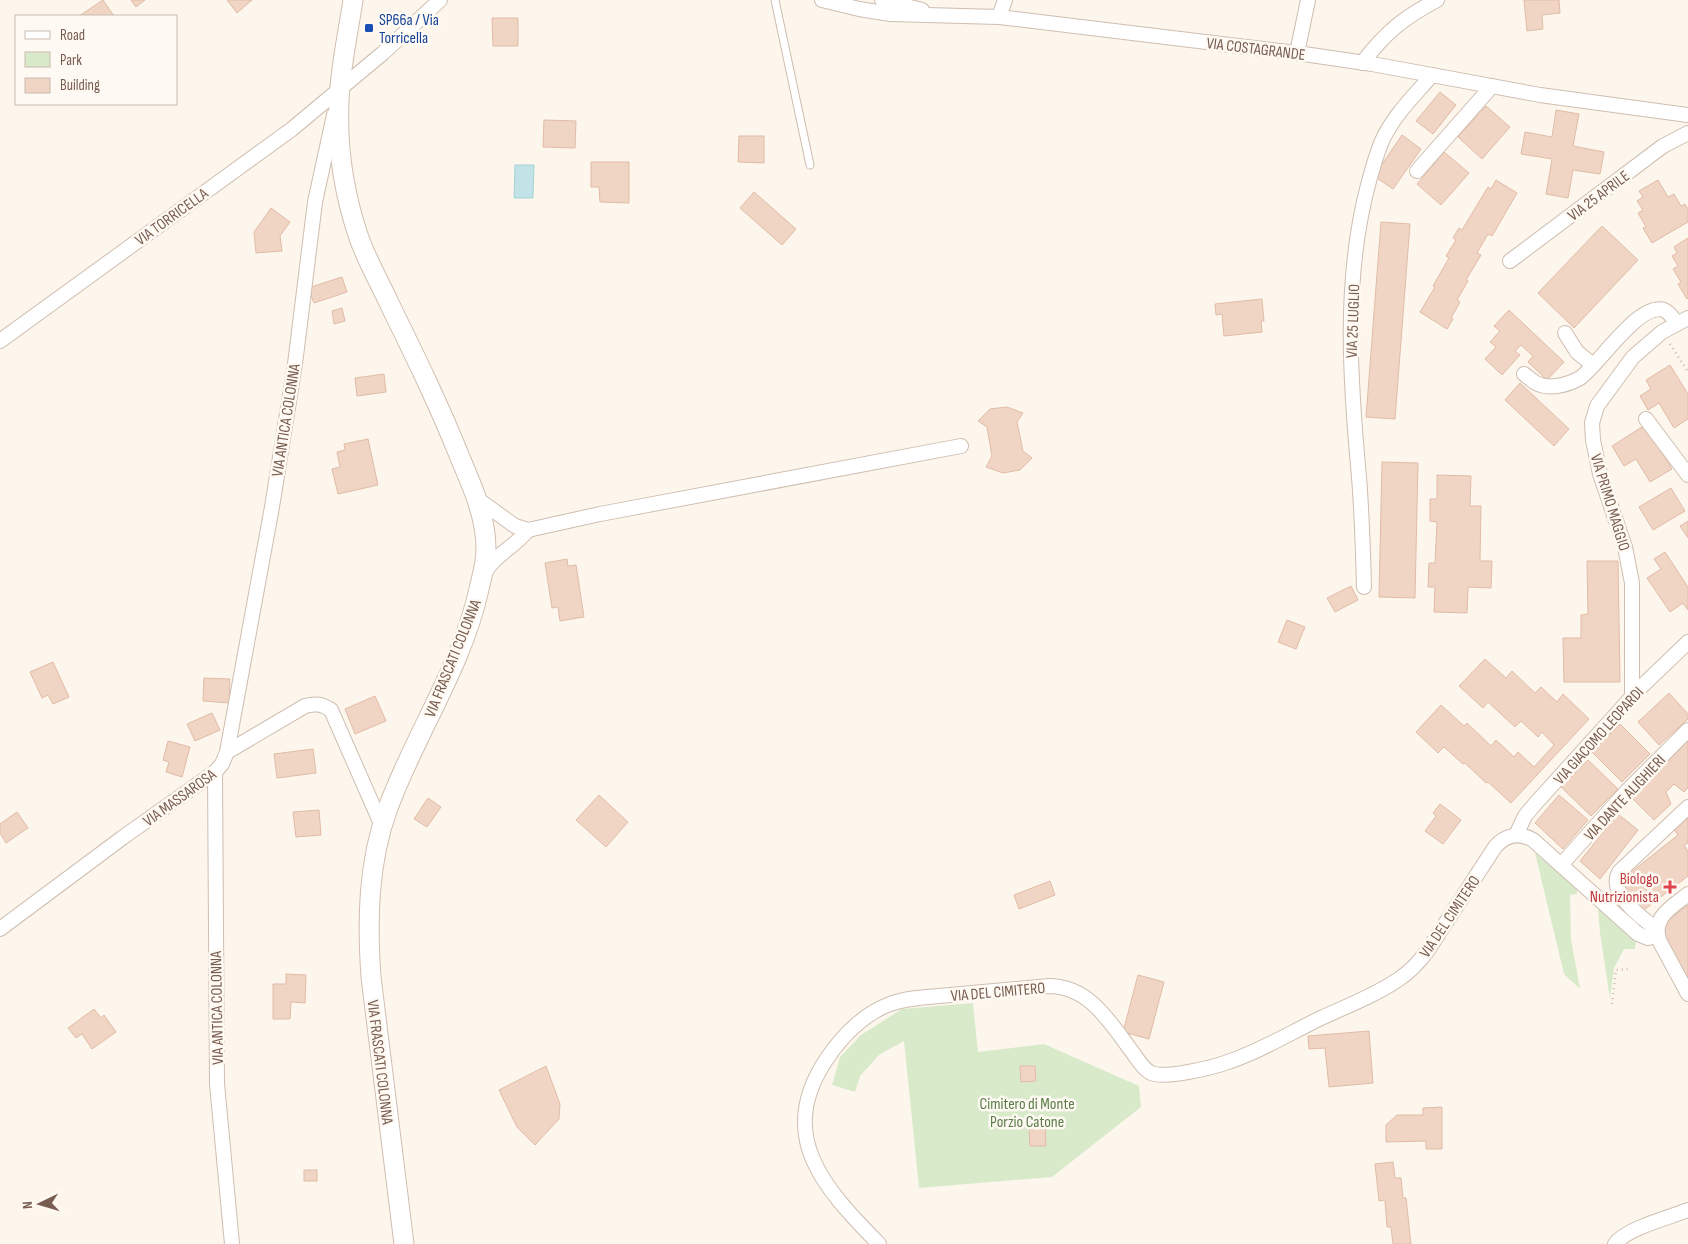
<svg xmlns="http://www.w3.org/2000/svg" width="1688" height="1244" font-family="'Sofia Sans Condensed',sans-serif">
<style>
.green{fill:#d9eacb}
.water{fill:#c1e2e6;stroke:#a8d2d7}
.building{fill:#f0d5c5;stroke:#e2bba6}
.lines{fill:none;stroke-linecap:round;stroke-linejoin:round}
.lane-casing{stroke:#cfbeb1;stroke-width:9}
.street-casing{stroke:#cfbeb1;stroke-width:16}
.secondary-casing{stroke:#d2beb0;stroke-width:21}
.path{stroke:#d6b8a8;stroke-width:2.5;stroke-dasharray:1 4;stroke-linecap:butt}
.lane{stroke:#fff;stroke-width:7}
.street{stroke:#fff;stroke-width:14}
.secondary{stroke:#fff;stroke-width:19}
.transit-dot{fill:#1a4fb4;stroke:#fefaf3;stroke-width:2}
.health-dot{fill:#e0444e;stroke:#fefaf3;stroke-width:2}
.labels{text-anchor:middle;stroke-width:5;stroke-linejoin:round;paint-order:stroke}
.transit-label{font-size:16px;fill:#164399;stroke:#fefaf3;text-anchor:start}
.street-label{font-size:16px;fill:#785c4f;stroke:#fefaf3}
.health-label{font-size:16px;fill:#be3a42;stroke:#fefaf3;text-anchor:end}
.park-label{font-size:16px;fill:#597c47;stroke:#fefaf3}
</style>
<rect width="100%" height="100%" fill="#fcf6ed"/>
<g class="green">
<polygon points="1535,853 1577,888 1577,894 1570,895 1571,939 1580,989 1564,974"/>
<polygon points="1598,908 1636,941 1635,949 1624,949 1614,968 1610,999 1600,933"/>
<polygon points="973,1003 978,1052 1044,1044 1139,1086 1141,1107 1052,1177 919,1188 904,1041 879,1055 860,1076 855,1092 832,1085 840,1057 861,1035 902,1009"/>
</g>
<polygon class="water" points="515,165 534,165 533,198 514,198"/>
<g class="building">
<polygon points="103,0 114,16 79,16"/>
<polygon points="131,0 145,0 136,7"/>
<polygon points="227,0 252,0 237,13"/>
<polygon points="1524,0 1559,0 1560,13 1542,15 1543,29 1527,31"/>
<polygon points="492,18 518,18 518,46 493,46"/>
<polygon points="1440,92 1456,105 1433,134 1416,121"/>
<polygon points="1486,106 1510,127 1482,159 1458,137"/>
<polygon points="1556,110 1579,114 1573,146 1604,152 1600,174 1573,170 1568,198 1546,194 1552,159 1521,154 1525,132 1552,137"/>
<polygon points="544,120 576,121 575,148 543,147"/>
<polygon points="1402,135 1421,149 1393,189 1374,176"/>
<polygon points="739,136 764,136 764,163 738,162"/>
<polygon points="1444,152 1469,173 1441,205 1417,184"/>
<polygon points="591,162 629,162 629,203 600,202 599,187 591,187"/>
<polygon points="1496,180 1517,193 1492,236 1488,234 1477,253 1481,255 1466,280 1468,281 1457,300 1460,302 1451,318 1453,319 1447,329 1420,312 1435,287 1433,286 1449,258 1446,256 1456,240 1453,238 1459,228 1462,230 1488,187 1491,189"/>
<polygon points="1658,180 1668,197 1674,194 1681,206 1685,204 1688,209 1688,222 1652,243 1643,228 1646,227 1638,213 1643,210 1637,201 1643,197 1639,191"/>
<polygon points="754,192 796,229 782,245 740,208"/>
<polygon points="271,208 290,222 280,236 282,251 256,253 254,232"/>
<polygon points="1381,222 1410,224 1395,419 1366,417"/>
<polygon points="1602,226 1638,260 1574,328 1538,293"/>
<polygon points="1688,238 1688,298 1687,299 1678,284 1681,282 1673,269 1678,266 1672,256 1677,253 1674,247"/>
<polygon points="342,277 347,292 314,303 308,288"/>
<polygon points="1262,299 1264,321 1261,321 1262,332 1224,336 1222,314 1216,315 1215,304"/>
<polygon points="342,308 345,321 334,324 332,311"/>
<polygon points="1509,310 1564,362 1547,380 1528,362 1533,356 1521,345 1515,351 1520,355 1502,375 1485,359 1496,347 1490,342 1500,331 1494,326"/>
<polygon points="1670,365 1688,394 1688,419 1674,428 1659,403 1648,410 1640,396 1651,389 1646,380"/>
<polygon points="384,374 386,392 357,396 355,378"/>
<polygon points="1520,383 1569,429 1554,446 1505,400"/>
<polygon points="1007,407 1023,413 1017,422 1023,451 1032,458 1020,470 1003,473 986,467 992,456 987,427 978,421 990,409"/>
<polygon points="1645,425 1672,469 1650,482 1636,459 1624,466 1612,446"/>
<polygon points="368,439 378,485 338,494 332,469 340,467 337,452 345,450 344,444"/>
<polygon points="1382,462 1418,463 1415,598 1379,597"/>
<polygon points="1437,475 1471,476 1470,506 1481,506 1480,561 1492,561 1491,588 1468,587 1467,613 1434,612 1435,587 1428,587 1429,563 1435,563 1437,522 1430,521 1430,499 1437,499"/>
<polygon points="1671,488 1685,511 1653,530 1639,507"/>
<polygon points="1688,521 1688,538 1680,526"/>
<polygon points="1665,552 1688,587 1688,610 1683,603 1670,612 1647,578 1661,569 1654,559"/>
<polygon points="567,559 568,566 576,565 584,617 560,621 558,607 552,608 545,563"/>
<polygon points="1587,561 1618,561 1620,682 1564,682 1563,638 1581,638 1581,615 1588,614"/>
<polygon points="1351,586 1358,600 1335,612 1327,598"/>
<polygon points="1287,620 1305,627 1296,649 1278,642"/>
<polygon points="1485,659 1506,678 1512,671 1535,693 1541,687 1557,702 1563,694 1589,719 1511,803 1488,782 1486,783 1465,763 1463,764 1444,747 1438,753 1416,732 1441,705 1464,726 1467,723 1491,746 1496,740 1514,757 1518,752 1534,767 1554,745 1542,732 1538,737 1521,721 1515,727 1488,702 1483,708 1459,686"/>
<polygon points="53,662 69,697 53,704 48,695 42,698 30,672"/>
<polygon points="204,678 230,679 229,703 203,701"/>
<polygon points="1669,693 1688,714 1688,719 1659,745 1638,722"/>
<polygon points="375,696 386,721 355,734 345,709"/>
<polygon points="212,713 220,730 195,741 187,724"/>
<polygon points="1620,724 1650,754 1622,782 1592,752"/>
<polygon points="168,741 190,747 182,777 166,772 169,762 163,760"/>
<polygon points="1688,741 1688,788 1684,792 1674,784 1666,792 1671,804 1654,820 1632,798"/>
<polygon points="313,749 316,773 277,778 274,754"/>
<polygon points="1588,760 1618,789 1591,816 1561,787"/>
<polygon points="599,795 628,822 606,847 576,820"/>
<polygon points="1559,795 1588,820 1563,849 1535,823"/>
<polygon points="428,798 441,807 427,827 414,819"/>
<polygon points="1440,804 1461,820 1443,844 1425,831 1436,816 1433,813"/>
<polygon points="319,810 321,835 296,837 293,812"/>
<polygon points="17,812 28,828 6,843 0,833 0,824"/>
<polygon points="1618,814 1638,830 1600,879 1580,861"/>
<polygon points="1688,817 1688,843 1684,845 1688,851 1688,876 1644,910 1622,889 1620,881 1678,835 1674,829"/>
<polygon points="1050,881 1055,895 1019,909 1014,895"/>
<polygon points="1688,905 1688,982 1686,983 1661,926"/>
<polygon points="286,974 306,975 305,1003 291,1002 290,1019 273,1019 273,984 286,984"/>
<polygon points="1138,975 1164,982 1149,1039 1123,1032"/>
<polygon points="94,1009 101,1018 104,1015 116,1032 92,1049 82,1034 76,1038 68,1028"/>
<polygon points="1369,1031 1373,1083 1329,1087 1325,1048 1309,1049 1308,1036"/>
<polygon points="546,1066 560,1104 559,1119 535,1145 517,1127 499,1090"/>
<polygon points="1020,1066 1035,1066 1036,1081 1021,1082"/>
<polygon points="1442,1107 1442,1149 1426,1149 1426,1141 1386,1142 1386,1125 1397,1115 1423,1115 1423,1108"/>
<polygon points="1045,1126 1046,1146 1030,1146 1029,1127"/>
<polygon points="1393,1162 1395,1178 1401,1178 1403,1198 1406,1198 1411,1244 1393,1244 1391,1227 1387,1227 1385,1200 1379,1201 1375,1164"/>
<rect x="304" y="1170" width="13" height="11"/>
</g>
<g class="lines">
<defs>
<polyline id="lane" points="775,0 810,165"/>
<g id="street">
<polyline points="822,0 859,9 890,14 999,17 1297,53 1372,64 1540,95 1688,115"/>
<polyline points="882,0 922,10"/>
<polyline points="999,17 1005,0"/>
<polyline points="1297,53 1308,0"/>
<path d="M 1362,63 C 1386,32 1403,18 1437,0"/>
<polyline points="1417,171 1492,86"/>
<polyline points="1510,261 1663,146 1688,133"/>
<polyline points="1565,333 1577,352 1593,365"/>
<polyline points="0,341 292,129 383,53 440,0"/>
<path d="M 1524,374 C 1528,377 1532,381 1536,383 C 1549,390 1568,385 1580,378 C 1598,366 1639,301 1664,310 C 1670,313 1674,319 1677,324"/>
<polyline points="1646,419 1688,475"/>
<polyline points="476,498 515,526 528,530 600,514 961,446"/>
<path d="M 484,574 C 494,555 515,547 528,530"/>
<path d="M 1364,587 C 1363,550 1362,514 1359,477 C 1350,380 1343,280 1368,185 C 1372,170 1376,155 1382,141 C 1393,116 1414,96 1432,75"/>
<polyline points="1632,696 1632,583 1625,547 1600,474 1593,440 1592,423 1597,406 1633,357 1662,332 1688,318"/>
<polyline points="227,752 272,507 295,364 315,202 334,115"/>
<polyline points="215,772 217,1084 232,1244"/>
<polyline points="1516,835 1525,816 1535,804 1640,688 1688,642"/>
<polyline points="1561,865 1627,791 1688,730"/>
<path d="M 1688,894 C 1672,907 1650,918 1660,942 L 1688,994"/>
<path d="M 0,929 L 122,838 L 215,772 L 222,764 L 227,752 L 305,706 C 316,703 322,704 331,710 L 382,826"/>
<path d="M 1657,929 C 1641,918 1606,891 1620,871 L 1688,807"/>
<path d="M 879,1244 C 824,1188 774,1135 828,1057 C 843,1035 865,1013 890,1004 C 909,997 930,997 950,995 C 983,992 1016,989 1049,986 C 1090,986 1111,1024 1133,1053 C 1138,1060 1143,1069 1151,1073 C 1165,1079 1210,1068 1225,1063 C 1259,1052 1290,1033 1321,1018 C 1347,1006 1376,995 1399,979 C 1411,971 1420,961 1428,950 L 1495,847 C 1505,835 1519,832 1533,840 L 1638,934 L 1648,938 L 1658,936"/>
<path d="M 1615,1244 C 1627,1228 1668,1218 1688,1210"/>
</g>
<path id="secondary" d="M 353,0 C 348,34 340,68 339,102 C 337,146 344,193 358,235 C 366,259 379,281 390,305 C 415,356 440,407 461,460 C 473,488 486,517 486,549 C 486,563 482,576 479,589 C 462,667 415,734 388,808 C 368,862 367,920 371,977 L 404,1244"/>
</defs>
<use href="#lane" class="lane-casing"/>
<use href="#street" class="street-casing"/>
<use href="#secondary" class="secondary-casing"/>
<g class="path">
<polyline points="1670,344 1688,372"/>
<polyline points="1612,1004 1616,970 1628,969"/>
</g>
<use href="#lane" class="lane"/>
<use href="#street" class="street"/>
<use href="#secondary" class="secondary"/>
</g>
<rect class="transit-dot" x="364" y="23" width="10" height="10" rx="2.5"/>
<path class="health-dot" d="M1667.5 879.5h5v5h5v5h-5v5h-5v-5h-5v-5h5z"/>
<g class="labels">
<g class="transit-label">
<text x="379" y="25">SP66a / Via<tspan x="379" dy="18">Torricella</tspan></text>
</g>
<g class="street-label">
<text transform="translate(1256 48) rotate(7)" y="6">VIA COSTAGRANDE</text>
<text transform="translate(1598 195) rotate(-37)" y="6">VIA 25 APRILE</text>
<text transform="translate(171 216) rotate(-36)" y="6">VIA TORRICELLA</text>
<text transform="translate(1352 321) rotate(-88)" y="6">VIA 25 LUGLIO</text>
<text transform="translate(285 420) rotate(-81)" y="6">VIA ANTICA COLONNA</text>
<text transform="translate(1611 502) rotate(73)" y="6">VIA PRIMO MAGGIO</text>
<text transform="translate(452 658) rotate(-68)" y="6">VIA FRASCATI COLONNA</text>
<text transform="translate(1598 735) rotate(-48)" y="6">VIA GIACOMO LEOPARDI</text>
<text transform="translate(179 797) rotate(-36)" y="6">VIA MASSAROSA</text>
<text transform="translate(1624 797) rotate(-47)" y="6">VIA DANTE ALIGHIERI</text>
<text transform="translate(1449 916) rotate(-56)" y="6">VIA DEL CIMITERO</text>
<text transform="translate(998 991) rotate(-5)" y="6">VIA DEL CIMITERO</text>
<text transform="translate(216 1008) rotate(-91)" y="6">VIA ANTICA COLONNA</text>
<text transform="translate(381 1062) rotate(83)" y="6">VIA FRASCATI COLONNA</text>
</g>
<g class="health-label">
<text x="1659" y="884">Biologo<tspan x="1659" dy="18">Nutrizionista</tspan></text>
</g>
<g class="park-label">
<text x="1027" y="1109">Cimitero di Monte<tspan x="1027" dy="18">Porzio Catone</tspan></text>
</g>
</g>
<rect x="15" y="15" width="162" height="90" fill="#fefaf3" stroke="#c8bbb1"/>
<rect x="25" y="31" width="25" height="8" fill="#ffffff" stroke="#c8bbb1"/>
<text x="60" y="40" font-size="15" fill="#785c4f">Road</text>
<rect x="25" y="52" width="25" height="15" fill="#d9eacb" stroke="#c8bbb1"/>
<text x="60" y="65" font-size="15" fill="#785c4f">Park</text>
<rect x="25" y="78" width="25" height="15" fill="#f0d5c5" stroke="#c8bbb1"/>
<text x="60" y="90" font-size="15" fill="#785c4f">Building</text>
<g transform="translate(40 1204) rotate(265)" stroke="#fefaf3" stroke-width="4" paint-order="stroke">
<path d="M0-4L9 19L0 12L-9 19Z" fill="#785c4f"/>
<text y="-8" font-size="14" font-weight="bold" text-anchor="middle" fill="#785c4f">N</text>
</g>
</svg>
